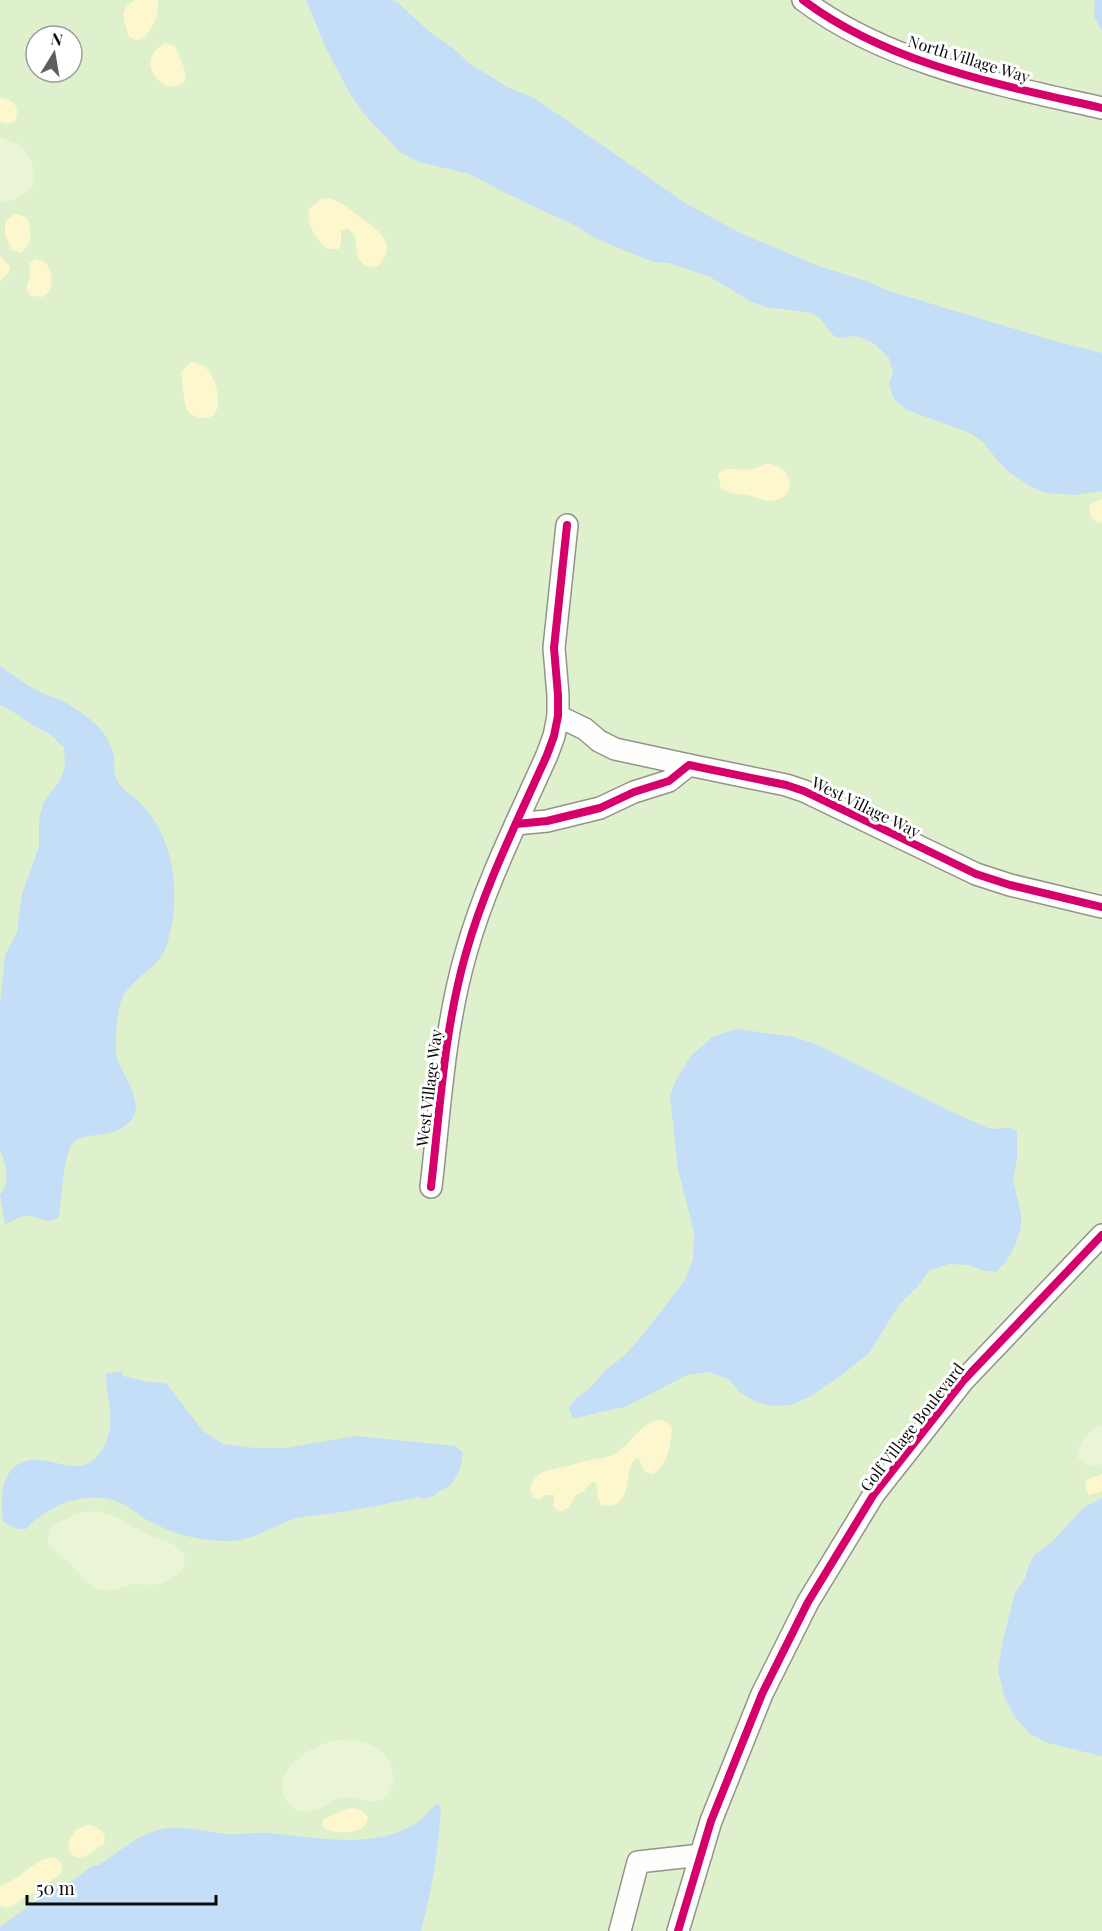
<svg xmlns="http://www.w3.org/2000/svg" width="1102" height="1931" font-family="'Playfair Display',serif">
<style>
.green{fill:#dff1cc;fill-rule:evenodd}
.sand{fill:#fcf7cd}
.pitch{fill:#eaf5d6}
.water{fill:#c3def6}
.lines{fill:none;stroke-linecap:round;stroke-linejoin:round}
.minor-casing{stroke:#93928d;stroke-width:24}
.minor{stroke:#fefefc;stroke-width:21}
.cycleway-casing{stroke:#fff;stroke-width:11}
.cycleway{stroke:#d6006c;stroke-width:8}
.labels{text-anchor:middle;stroke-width:6;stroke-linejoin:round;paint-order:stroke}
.street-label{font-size:16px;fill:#0b0b0b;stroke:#fff}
</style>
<rect width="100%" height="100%" fill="#faf9ee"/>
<path class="green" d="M 0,0 L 1102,0 L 1102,1931 L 0,1931 ZM 36,36 L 72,36 L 72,72 L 36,72 Z"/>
<g class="sand">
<path d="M 135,0 L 158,0 C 159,16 153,29 142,39 L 136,40 L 129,37 C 125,20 117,10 135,0 Z"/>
<path d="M 165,43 L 174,45 C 178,51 179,57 182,63 C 190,79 184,89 166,86 C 147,74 144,55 165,43 Z"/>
<path d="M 0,98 C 14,99 22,109 14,122 L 9,124 L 0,122 Z"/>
<path d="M 329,198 C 342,202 350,210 361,218 C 379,231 400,244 377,267 C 355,268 357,251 355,235 L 348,228 L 341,231 L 341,244 L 339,249 L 328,249 C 316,241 306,224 309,209 L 321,199 Z"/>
<path d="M 18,214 L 27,218 C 32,230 33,245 20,253 L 12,250 L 5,234 L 5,222 L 13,215 Z"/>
<polygon points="0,256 10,267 9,272 0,281"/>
<path d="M 35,259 C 51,260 54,277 50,291 L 43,297 L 31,296 C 22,287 30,284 30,274 C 30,271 29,267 29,264 Z"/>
<path d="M 194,362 C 199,364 203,365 207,369 C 218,381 229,425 198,417 C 193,416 190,414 187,409 C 183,400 183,383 181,372 L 189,364 Z"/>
<path d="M 765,464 C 793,462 801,500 769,501 C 761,501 755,496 747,495 C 737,493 729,495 721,488 L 718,475 C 726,465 735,470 746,470 C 752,470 759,467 765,464 Z"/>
<path d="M 1102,499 L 1102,523 C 1092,522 1088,513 1090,504 Z"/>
<path d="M 656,1420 C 664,1420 668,1421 672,1428 C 671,1444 668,1465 653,1474 C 644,1473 642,1469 640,1460 L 637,1458 C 621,1466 637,1512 601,1505 L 598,1498 L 596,1484 L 593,1482 L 589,1484 L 584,1491 L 576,1495 L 569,1507 L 563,1511 L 557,1510 L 553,1505 L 555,1495 L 546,1495 L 540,1499 L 534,1498 L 530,1492 C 533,1471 546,1471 563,1467 C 569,1466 575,1464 581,1462 C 592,1459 603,1459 613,1455 C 631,1446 634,1429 656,1420 Z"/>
<polygon points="1102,1474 1102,1491 1089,1495 1085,1488 1086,1480"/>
<path d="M 354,1808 L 361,1810 L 368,1817 C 367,1835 336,1835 324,1828 L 322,1822 L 324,1819 L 347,1809 Z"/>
<path d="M 90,1825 C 100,1828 107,1833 104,1844 L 86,1856 L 76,1858 L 69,1851 C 67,1837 76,1826 90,1825 Z"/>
<path d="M 52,1857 C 61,1859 64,1866 60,1875 L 9,1908 L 0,1906 L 0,1887 L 16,1878 L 39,1861 Z"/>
</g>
<g class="pitch">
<path d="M 0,137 C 7,140 16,142 22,147 C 28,152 31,160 33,167 C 40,192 20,199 0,202 Z"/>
<path d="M 1102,1425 L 1102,1464 C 1092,1469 1085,1466 1078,1458 C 1079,1441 1086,1431 1102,1425 Z"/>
<path d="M 93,1511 C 116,1514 127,1524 147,1534 C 157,1540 172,1541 180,1550 C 196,1568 168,1584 153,1585 C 147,1585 141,1583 134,1584 C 124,1586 114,1592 103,1590 C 100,1590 94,1587 91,1585 C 82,1579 76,1569 68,1562 C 61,1555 54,1551 48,1543 L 51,1527 L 76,1514 Z"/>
<path d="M 351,1739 C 362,1742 375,1745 384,1754 C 394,1765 398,1790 383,1799 C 371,1805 356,1795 343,1798 C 327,1802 317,1815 300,1811 C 292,1809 287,1804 284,1796 C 274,1769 307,1750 328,1742 C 335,1740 343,1740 351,1739 Z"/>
</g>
<g class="water">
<polygon points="306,0 391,0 397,2 431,33 453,48 469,63 509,88 532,97 559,115 685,203 742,234 819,266 866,281 889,291 1051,340 1102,353 1102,491 1074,495 1045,493 1028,485 1010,473 998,461 983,442 970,433 907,410 894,399 889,385 893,373 889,358 876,345 863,338 852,336 841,338 834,336 820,319 812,313 766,307 752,302 710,277 669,263 653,262 597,239 576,226 503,192 470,174 419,162 400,152 362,112 349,92 326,48"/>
<polygon points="1095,0 1102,0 1102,31 1094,17"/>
<path d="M 0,666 C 12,674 24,684 38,691 C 45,695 55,697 63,701 C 76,709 92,719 102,731 C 107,737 112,748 114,756 C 115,763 113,772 116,778 C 122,792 136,796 144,807 C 176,843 181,899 167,944 C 159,972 125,978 119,1008 C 117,1023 114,1042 117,1057 C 122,1075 142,1098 134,1116 C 133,1119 130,1121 128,1123 C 111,1141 81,1129 71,1146 C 63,1161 62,1198 59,1217 C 48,1227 37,1214 24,1216 C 18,1217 12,1222 5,1224 L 0,1195 C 11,1182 6,1164 0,1150 L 0,1004 L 5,955 L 17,932 L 22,894 L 39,847 L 39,819 L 43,803 L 60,780 L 65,766 L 64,748 L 50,734 L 32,725 L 12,711 L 0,705 Z"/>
<polygon points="736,1029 794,1037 818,1045 950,1111 988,1128 997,1129 1009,1127 1017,1131 1017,1159 1013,1179 1021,1214 1021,1228 1015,1246 1005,1263 996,1272 985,1271 969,1265 949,1264 929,1271 917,1287 899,1305 869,1353 843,1374 813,1395 791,1405 772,1406 756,1402 740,1392 728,1379 709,1372 687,1375 625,1407 600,1412 573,1419 569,1408 576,1398 588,1390 606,1370 625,1355 645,1332 685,1280 693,1259 694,1232 678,1169 670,1097 676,1080 691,1056 712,1037"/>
<path d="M 122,1372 L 123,1376 L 149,1382 L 166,1383 L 203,1431 L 223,1444 L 255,1448 L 286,1448 L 356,1436 L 456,1446 L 463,1453 C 462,1465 458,1480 446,1488 C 441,1491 438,1491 434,1496 L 423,1499 L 419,1497 C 395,1502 371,1507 348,1511 C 331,1514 314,1515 298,1518 C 274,1524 255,1541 230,1541 C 202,1542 172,1534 147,1520 C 137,1514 128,1505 116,1501 C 85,1490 46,1506 26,1529 L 17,1529 L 3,1522 C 0,1499 0,1469 26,1461 C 51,1454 79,1481 100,1453 C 119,1427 106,1402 106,1373 Z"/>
<polygon points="1102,1498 1102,1756 1101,1756 1048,1743 1030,1734 1014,1716 1004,1696 998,1671 1002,1644 1015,1593 1025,1578 1029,1565 1035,1554 1051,1543 1083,1508"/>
<path d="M 437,1804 L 441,1806 C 439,1848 432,1890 421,1931 L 0,1931 L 0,1927 L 36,1901 L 77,1878 L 92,1866 L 99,1865 C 118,1853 136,1836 158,1830 C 181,1824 204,1832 227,1834 C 241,1835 254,1832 268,1833 C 318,1837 370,1851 417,1823 C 424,1818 429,1810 437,1804 Z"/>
</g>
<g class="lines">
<defs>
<g id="minor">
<path d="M 803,0 C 888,64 1001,85 1102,108"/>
<polyline points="558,716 585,729 599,741 615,749 689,765"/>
<polyline points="516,824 547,821 600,808 634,792 669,781 689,765 786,785 804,791 976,874 1010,885 1102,907"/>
<path d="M 431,1187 C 440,1109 444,1029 466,953 C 485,885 518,820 547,755 L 554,736 L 558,716 L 558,695 L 554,648 L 567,525"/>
<polyline points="620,1931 638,1862 701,1855"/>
<polyline points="678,1931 711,1821 762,1694 808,1602 874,1494 963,1381 1102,1235"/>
</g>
</defs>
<use href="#minor" class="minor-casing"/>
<use href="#minor" class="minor"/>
<defs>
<g id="cycleway">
<path d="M 803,0 C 888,64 1001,85 1102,108"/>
<polyline points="516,824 547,821 600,808 634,792 669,781 689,765 786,785 804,791 976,874 1010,885 1102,907"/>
<path d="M 431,1187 C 440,1109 444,1029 466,953 C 485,885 518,820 547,755 L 554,736 L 558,716 L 558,695 L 554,648 L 567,525"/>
<polyline points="678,1931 711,1821 762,1694 808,1602 874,1494 963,1381 1102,1235"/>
</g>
</defs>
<use href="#cycleway" class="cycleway-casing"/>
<use href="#cycleway" class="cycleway"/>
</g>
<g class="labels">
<g class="street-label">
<text transform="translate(969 59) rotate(17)" y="6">North Village Way</text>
<text transform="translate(866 807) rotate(26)" y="6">West Village Way</text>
<text transform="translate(429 1088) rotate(-83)" y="6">West Village Way</text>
<text transform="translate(912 1427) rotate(-52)" y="6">Golf Village Boulevard</text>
</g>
</g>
<g transform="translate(54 54) rotate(11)"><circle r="28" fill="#ffffff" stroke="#9d9d9d" stroke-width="1.5"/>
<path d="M0-4.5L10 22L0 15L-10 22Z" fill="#5f5e5a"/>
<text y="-9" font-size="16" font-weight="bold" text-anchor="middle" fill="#0b0b0b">N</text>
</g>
<path d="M27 1895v9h189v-9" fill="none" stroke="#0b0b0b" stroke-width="3"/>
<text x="36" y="1895" font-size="18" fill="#0b0b0b" stroke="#ffffff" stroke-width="4.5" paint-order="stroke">50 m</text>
</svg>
